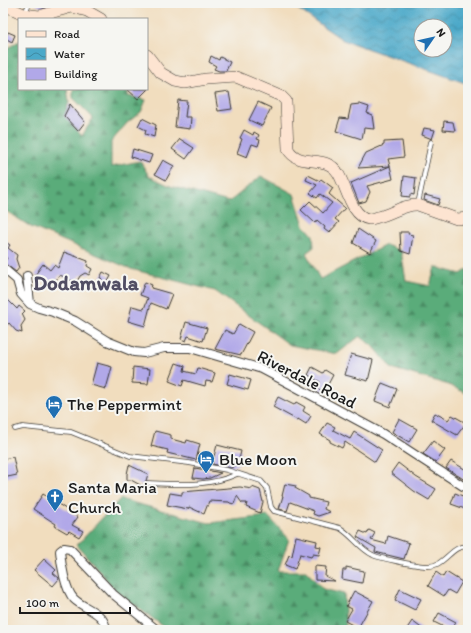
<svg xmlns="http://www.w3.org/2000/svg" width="471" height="633" font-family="Itim,sans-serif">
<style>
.forest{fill:url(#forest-firs);stroke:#3b644b}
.water{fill:url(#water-waves);stroke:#346272;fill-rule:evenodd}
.building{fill:#b1a8e8}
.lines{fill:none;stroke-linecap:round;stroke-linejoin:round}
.lane-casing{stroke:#3c3934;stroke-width:5.5}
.street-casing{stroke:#3c3934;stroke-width:10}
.secondary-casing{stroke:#3c3934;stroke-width:12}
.lane{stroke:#fff;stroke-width:4}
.street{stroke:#fff;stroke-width:8}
.secondary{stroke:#fde4d1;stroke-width:11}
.labels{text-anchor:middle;stroke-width:4;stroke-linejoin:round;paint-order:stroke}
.street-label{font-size:17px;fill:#1c1c1c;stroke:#f6f6f2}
.poi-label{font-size:17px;fill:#1c1c1c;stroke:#f6f6f2;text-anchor:start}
.district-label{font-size:21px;font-weight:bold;fill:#504d63;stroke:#f6f6f2}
</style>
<defs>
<pattern id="forest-firs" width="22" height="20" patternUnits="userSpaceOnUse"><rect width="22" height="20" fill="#5aac7a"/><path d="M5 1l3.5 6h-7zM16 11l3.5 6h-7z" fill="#4a8b63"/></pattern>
<pattern id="water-waves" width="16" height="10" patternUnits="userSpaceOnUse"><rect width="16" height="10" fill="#4ba9c9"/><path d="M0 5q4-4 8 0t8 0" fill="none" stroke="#3e89a2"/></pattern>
</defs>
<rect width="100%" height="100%" fill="#f6f6f2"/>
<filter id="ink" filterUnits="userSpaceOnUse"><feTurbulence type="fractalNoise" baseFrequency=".025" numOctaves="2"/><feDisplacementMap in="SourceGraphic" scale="8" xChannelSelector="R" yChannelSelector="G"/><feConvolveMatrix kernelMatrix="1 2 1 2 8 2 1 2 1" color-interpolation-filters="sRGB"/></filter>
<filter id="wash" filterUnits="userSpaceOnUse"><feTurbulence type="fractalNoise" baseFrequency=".012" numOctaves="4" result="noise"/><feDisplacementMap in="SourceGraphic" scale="16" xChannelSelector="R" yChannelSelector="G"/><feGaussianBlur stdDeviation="0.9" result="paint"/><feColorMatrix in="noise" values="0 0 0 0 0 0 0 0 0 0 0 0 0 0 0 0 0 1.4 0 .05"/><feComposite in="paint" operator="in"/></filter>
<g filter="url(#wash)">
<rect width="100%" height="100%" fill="#f1ddbe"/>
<g class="forest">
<polygon points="19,41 19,89 67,89 69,102 64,116 82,136 93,118 73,98 73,89 128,89 128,96 146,100 141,112 127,123 111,142 111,167 140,161 149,176 170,186 229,202 261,176 294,194 304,225 313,235 314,247 306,253 320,279 386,245 401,251 406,281 430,286 435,267 461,274 468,269 468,394 449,385 391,368 376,349 360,336 337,354 290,345 215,291 131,269 31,227 3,209 3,51"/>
<polygon points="120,499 209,523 268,516 289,539 278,571 306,571 323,589 344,594 346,630 168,630 116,591 77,545"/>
</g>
<path class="water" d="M 289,3 L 468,3 L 468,84 L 343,40 ZM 421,26 L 445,26 L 445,50 L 421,50 Z"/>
<g id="blocks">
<g class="building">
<polygon points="33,3 50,3 49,6 43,8"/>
<polygon points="8,32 15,35 12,42 5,38"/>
<polygon points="211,56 219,60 220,57 230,62 226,71 219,71 214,69 216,66 209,62"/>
<polygon points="127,89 148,89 138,99"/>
<polygon points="229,92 232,109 218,111 215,94"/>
<polygon points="178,100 187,101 185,117 191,117 190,129 175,127"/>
<polygon points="258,102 271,108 262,126 249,120"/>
<polygon points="70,104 85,122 78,131 64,116"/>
<polygon points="360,104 369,107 367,113 372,115 374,129 364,128 362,139 336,131 340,118 348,119 351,105"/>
<polygon points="142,118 156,125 154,137 145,134 146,130 138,126"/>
<polygon points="444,121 453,122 455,131 443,130"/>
<polygon points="424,128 435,130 432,139 422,135"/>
<polygon points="244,130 253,135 254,132 259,135 257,139 260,140 258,146 252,144 247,157 237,153 242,139 240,138"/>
<polygon points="180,139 194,148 186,159 172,149"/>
<polygon points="402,141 404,157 388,159 390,166 358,168 366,153 384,145 384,142"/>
<polygon points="133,149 152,155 149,163 131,157"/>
<polygon points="163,160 174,166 166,180 155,174"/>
<polygon points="390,166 393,179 367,186 370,192 366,201 359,203 351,183"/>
<polygon points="308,175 320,181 321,179 333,188 329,194 345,208 335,219 339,222 329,233 324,229 325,227 317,220 315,223 301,210 310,201 323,213 332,203 320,194 317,198 310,193 317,185 306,180"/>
<polygon points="404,176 416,178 414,195 410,194 410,197 402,196"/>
<polygon points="425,195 440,199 438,205 424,200"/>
<polygon points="358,229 376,241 370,253 353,243"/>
<polygon points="400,232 409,232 408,234 413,235 410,254 401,251"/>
<polygon points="3,240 10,245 8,248 17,255 16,259 19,268 16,272 4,263 7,258 3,255"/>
<polygon points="64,252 88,261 87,266 92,269 89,275 85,273 80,276 76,283 60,275 51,286 35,275 43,264 50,270 54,265 58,268"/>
<polygon points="103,272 111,276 105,287 99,285 102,279 100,278"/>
<polygon points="145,282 152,285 151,288 172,294 166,309 151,303 145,326 128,321 132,306 144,309 148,298 140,295"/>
<polygon points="7,299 17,309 19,306 25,311 22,314 25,320 21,326 22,333 16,331 9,323 3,329 3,303"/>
<polygon points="186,322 207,328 203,341 188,336 186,341 181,339"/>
<polygon points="239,324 253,332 241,355 215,349 225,330 233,334"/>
<polygon points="351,354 373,360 368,381 345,375"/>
<polygon points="97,363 112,367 106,389 91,385"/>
<polygon points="176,363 185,366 184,371 196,374 198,368 215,373 212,382 206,381 205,386 184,380 182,386 169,381"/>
<polygon points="133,367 150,369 148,384 132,383"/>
<polygon points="312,367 323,373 325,370 333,375 324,392 317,388 320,382 308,375"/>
<polygon points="230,374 251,380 248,390 227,384"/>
<polygon points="382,383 397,389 390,407 375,401"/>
<polygon points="278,397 294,405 296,402 305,407 303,411 311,416 306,424 298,419 297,420 273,407"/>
<polygon points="435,413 448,420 452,415 466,423 457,435 431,420"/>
<polygon points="399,419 417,429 409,442 392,432"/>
<polygon points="327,423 335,427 333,430 350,439 354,432 382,450 375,462 345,442 342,448 330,442 330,440 320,434"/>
<polygon points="155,431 171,435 171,439 186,443 187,440 200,444 196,460 167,453 168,450 151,446"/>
<polygon points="433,441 445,450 436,462 423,454"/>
<polygon points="217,445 241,451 238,464 231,468 212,464"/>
<polygon points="13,457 17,475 3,478 3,459"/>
<polygon points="451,461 468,471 468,482 446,468"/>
<polygon points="398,463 416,477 436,489 429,500 414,491 391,473"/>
<polygon points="129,465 148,474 145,484 142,486 131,480 127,480 127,474"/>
<polygon points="195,468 221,473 210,478 203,479 193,478"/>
<polygon points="285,484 296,486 295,488 309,496 309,498 326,502 324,509 330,512 318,516 313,514 314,511 290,502 287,511 279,509 283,496 282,496"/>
<polygon points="240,487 252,489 252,487 260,490 263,502 260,513 246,507 247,503 242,503 237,496 234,504 230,503 229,502 209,501 204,514 189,507 188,509 167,505 170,493 182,495 182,492"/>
<polygon points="455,493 468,498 468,510 451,504"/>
<polygon points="43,494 78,517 72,525 83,531 79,537 69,531 67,533 55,526 56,524 33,509"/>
<polygon points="369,530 375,533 371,540 386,544 388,536 409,543 404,559 375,552 376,548 357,537 360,531 367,534"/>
<polygon points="296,536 317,541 316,546 321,547 319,555 313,554 311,557 300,554 295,569 285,565 289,555 292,556"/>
<polygon points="44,559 56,570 53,573 59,578 59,579 53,586 34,570"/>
<polygon points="315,566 326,567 325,576 335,581 315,580"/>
<polygon points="346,567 364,571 362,583 342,579 343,570 346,570"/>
<polygon points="436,572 443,577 446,572 462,582 455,594 448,590 444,596 428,586"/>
<polygon points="400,589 421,599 415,610 395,600"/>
<polygon points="354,591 373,601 358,628 345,621 352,609 346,606"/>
<polygon points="439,613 456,622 452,630 450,630 434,622"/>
<polygon points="412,621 424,630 406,630"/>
</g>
</g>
</g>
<g filter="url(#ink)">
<use href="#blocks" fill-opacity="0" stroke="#3c3934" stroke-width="1"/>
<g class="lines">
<defs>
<g id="lane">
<polyline points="25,14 29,3"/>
<polyline points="418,204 431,142"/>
<path d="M 15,429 L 23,427 L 71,432 L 130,456 L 189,463 L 227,470 L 261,481 L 267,488 L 271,507 L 274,511 L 340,528 C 352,535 360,549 373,555 C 378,558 422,567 428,566 C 432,566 436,565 439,563 C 449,557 456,544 468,547"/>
<path d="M 148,483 C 179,484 209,487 237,474"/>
</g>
<g id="street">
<polyline points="3,268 17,280 21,294 30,304 39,308 53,312 75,321 107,341 134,352 144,353 164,348 190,348 262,369 294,386 383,434 463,486 468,488"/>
<polyline points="27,276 30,303"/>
<path d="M 106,630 C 105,612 84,609 74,599 C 65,590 61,563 60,551 L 64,548 L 70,549 L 113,594 L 157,630"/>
</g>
<g id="secondary">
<polyline points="3,5 24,14 39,16 72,7 87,11 101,19"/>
<path d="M 147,55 L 161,73 L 175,81 L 185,83 L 206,79 L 236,77 L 281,96 L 286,101 L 288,149 C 299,169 326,153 338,173 C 346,185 351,217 369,219 C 371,219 375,218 378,217 C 392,214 404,204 418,205 L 457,219 L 468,218"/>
</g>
</defs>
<use href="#lane" class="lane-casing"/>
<use href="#street" class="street-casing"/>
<use href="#secondary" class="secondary-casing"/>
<use href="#lane" class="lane"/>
<use href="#street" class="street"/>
<use href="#secondary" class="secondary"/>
</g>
</g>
<defs>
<symbol id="hotel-pin" viewBox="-11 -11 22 30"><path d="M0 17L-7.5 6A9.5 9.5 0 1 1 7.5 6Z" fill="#1f6fb2" stroke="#f6f6f2"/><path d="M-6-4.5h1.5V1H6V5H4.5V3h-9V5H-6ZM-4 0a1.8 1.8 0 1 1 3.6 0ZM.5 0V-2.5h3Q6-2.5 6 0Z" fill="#fff"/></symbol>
<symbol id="church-pin" viewBox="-11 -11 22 30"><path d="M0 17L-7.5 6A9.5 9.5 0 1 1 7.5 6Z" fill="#1f6fb2" stroke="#f6f6f2"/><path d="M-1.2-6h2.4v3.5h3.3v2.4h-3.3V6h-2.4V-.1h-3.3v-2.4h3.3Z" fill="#fff"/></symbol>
</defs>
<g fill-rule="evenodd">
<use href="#hotel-pin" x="44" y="394" width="20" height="27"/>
<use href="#hotel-pin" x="196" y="449" width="20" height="27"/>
<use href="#church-pin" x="45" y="487" width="20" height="27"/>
</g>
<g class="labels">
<g class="street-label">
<text transform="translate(307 379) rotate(27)" y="6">Riverdale Road</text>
</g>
<g class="poi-label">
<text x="67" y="410">The Peppermint</text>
<text x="219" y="465">Blue Moon</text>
<text x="68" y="493">Santa Maria<tspan x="68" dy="20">Church</tspan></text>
</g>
<g class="district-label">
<text x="86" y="290">Dodamwala</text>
</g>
</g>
<rect width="471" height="633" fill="none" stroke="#f6f6f2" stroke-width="16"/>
<rect x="18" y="18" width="130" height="72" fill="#f6f6f2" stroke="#9f9f9c"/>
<rect x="26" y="31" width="20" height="6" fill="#fde4d1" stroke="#9f9f9c"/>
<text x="54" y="38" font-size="12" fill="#1c1c1c">Road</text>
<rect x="26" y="48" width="20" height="12" fill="url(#water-waves)" stroke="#9f9f9c"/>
<text x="54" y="58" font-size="12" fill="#1c1c1c">Water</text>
<rect x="26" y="68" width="20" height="12" fill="#b1a8e8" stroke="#9f9f9c"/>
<text x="54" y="78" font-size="12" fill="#1c1c1c">Building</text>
<g transform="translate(433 38) rotate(56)"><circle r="19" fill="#f6f6f2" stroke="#9f9f9c"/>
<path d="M0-3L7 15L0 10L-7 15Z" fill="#1f6fb2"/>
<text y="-6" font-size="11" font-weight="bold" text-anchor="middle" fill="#1c1c1c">N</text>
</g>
<path d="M20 607v6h110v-6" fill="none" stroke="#1c1c1c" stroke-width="2"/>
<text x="26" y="607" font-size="12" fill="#1c1c1c" stroke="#f6f6f2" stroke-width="3" paint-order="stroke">100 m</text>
</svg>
